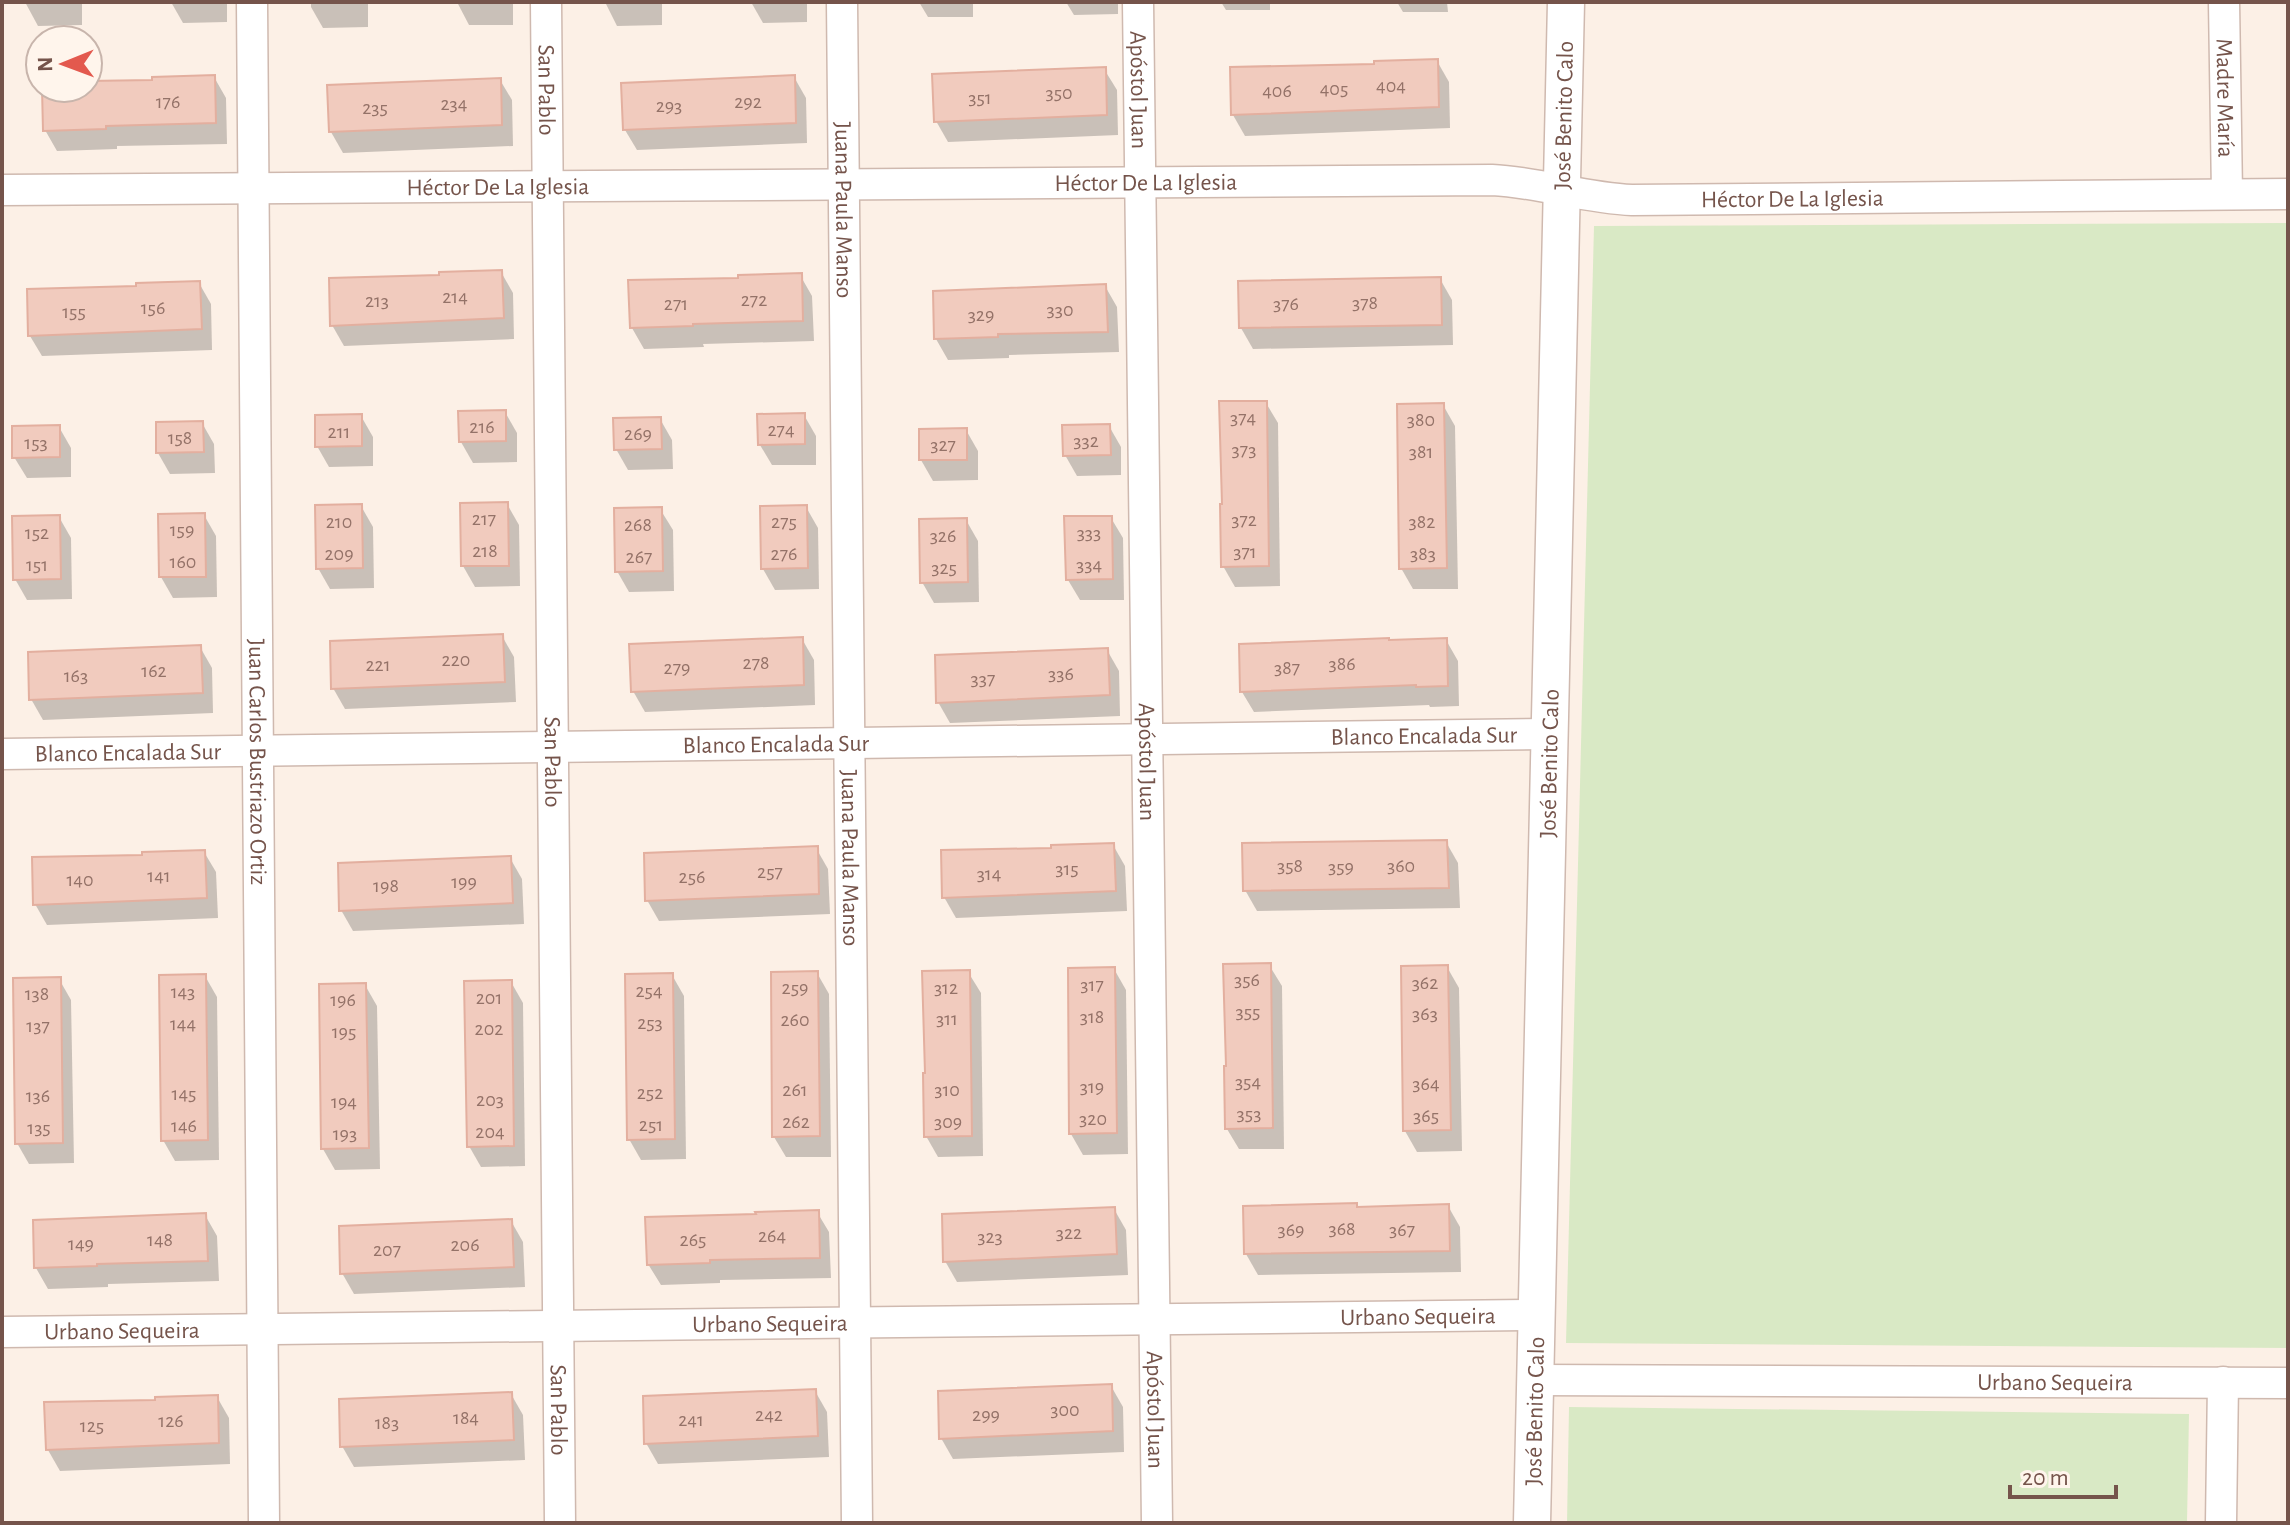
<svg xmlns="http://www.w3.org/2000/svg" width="2290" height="1525" font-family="'Alegreya Sans',sans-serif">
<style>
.green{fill:#d9e9c5}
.shadow{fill:#0003}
.building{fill:#f1cbbe;stroke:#e3af9f;stroke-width:2}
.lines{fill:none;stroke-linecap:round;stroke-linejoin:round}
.minor-casing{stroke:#cfb9af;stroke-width:33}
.tertiary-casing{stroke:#cfb9af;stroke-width:39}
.minor{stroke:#fff;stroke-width:30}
.tertiary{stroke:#fff;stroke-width:36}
.labels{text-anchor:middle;stroke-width:8;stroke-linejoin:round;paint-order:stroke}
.number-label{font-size:20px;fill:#947268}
.street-label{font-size:24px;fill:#75544b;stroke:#fff5ec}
</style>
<rect width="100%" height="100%" fill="#fcf0e6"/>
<g class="green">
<polygon points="2288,223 2288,1348 1566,1343 1594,226"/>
<polygon points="1569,1407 2189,1414 2187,1523 1567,1523"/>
</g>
<g class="shadow">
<polygon points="25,2 82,2 82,25 38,26"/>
<polygon points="171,2 227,2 227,22 183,23"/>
<polygon points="311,2 368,2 368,27 323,28 311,7"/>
<polygon points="457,2 513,2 513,25 469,25"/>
<polygon points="605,2 662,2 662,25 617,26"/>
<polygon points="751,2 807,2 807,22 763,23"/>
<polygon points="919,2 973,2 973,17 928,17"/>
<polygon points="1066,2 1118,2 1118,14 1074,15"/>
<polygon points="1221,2 1270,2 1270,10 1226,10"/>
<polygon points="1397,2 1447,2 1448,12 1403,12"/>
<polygon points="1437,61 1449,82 1450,128 1245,136 1233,115 1376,66"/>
<polygon points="1104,69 1117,90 1118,135 948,142 936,121"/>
<polygon points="214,77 226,98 227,144 117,146 117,149 57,151 45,130 44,88 88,88 88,84"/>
<polygon points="794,77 806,98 807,143 637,150 625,130"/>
<polygon points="500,80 512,100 513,146 343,153 331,132"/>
<polygon points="501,272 513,293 514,339 344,346 332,325 441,277"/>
<polygon points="800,275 812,296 814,341 703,344 704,347 644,349 632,328 740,280"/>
<polygon points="1440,279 1452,300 1453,345 1253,349 1241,328"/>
<polygon points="199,283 211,304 212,350 42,356 30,336 139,288"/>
<polygon points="1105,286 1117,307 1119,352 1009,355 1009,358 948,360 936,339"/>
<polygon points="1266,403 1278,423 1280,586 1235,587 1223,566"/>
<polygon points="1443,405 1455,426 1458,589 1413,589 1401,568"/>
<polygon points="505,412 517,433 517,462 473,463 461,442"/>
<polygon points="804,415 816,436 816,465 772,465 760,445"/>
<polygon points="361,416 373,437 373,466 329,467 317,446"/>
<polygon points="660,419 672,440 673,469 628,470 616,449"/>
<polygon points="202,423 214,444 215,473 170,474 158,453"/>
<polygon points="1109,426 1121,447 1121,475 1077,476 1065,455"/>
<polygon points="59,427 71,448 71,477 27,478 14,457"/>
<polygon points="966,430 978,451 978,480 933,481 921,460"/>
<polygon points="507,504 519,525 520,586 475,587 463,566"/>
<polygon points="361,506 373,527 374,588 330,589 318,568"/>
<polygon points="806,507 818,528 819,589 775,590 763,569"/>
<polygon points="660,509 673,530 674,591 629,592 617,571"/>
<polygon points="204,515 216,536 217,597 173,598 161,577"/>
<polygon points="59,517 71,538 72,599 27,600 15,579"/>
<polygon points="1111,518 1123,538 1124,600 1080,600 1068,580"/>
<polygon points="966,520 978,541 979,602 934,603 922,582"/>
<polygon points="502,636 514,657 516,702 345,709 333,688"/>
<polygon points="802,639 814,660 815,705 645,712 633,691"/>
<polygon points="1446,640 1458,661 1459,706 1430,707 1429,705 1254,712 1242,692"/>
<polygon points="200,647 212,668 213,713 43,720 31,699"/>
<polygon points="1107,650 1119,671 1120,716 950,723 938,702"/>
<polygon points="1446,842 1458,863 1460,908 1257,911 1245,890"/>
<polygon points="1113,845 1125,866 1127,911 956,918 944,897 1053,850"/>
<polygon points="816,848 828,869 830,914 659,921 647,900"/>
<polygon points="204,852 216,872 218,918 47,925 35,904 144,856"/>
<polygon points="510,858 522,879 524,924 353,931 341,910"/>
<polygon points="1269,965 1282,986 1284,1149 1239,1149 1227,1129"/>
<polygon points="1447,967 1459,988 1462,1151 1417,1152 1405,1131"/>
<polygon points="1114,969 1126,990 1128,1154 1083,1155 1071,1134"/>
<polygon points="968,972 981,993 983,1156 938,1157 926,1136"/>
<polygon points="817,973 829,994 831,1157 786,1157 774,1137"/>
<polygon points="672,975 684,996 686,1159 641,1160 629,1139"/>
<polygon points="205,976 217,997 219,1160 175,1161 163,1140"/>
<polygon points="59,979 71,1000 74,1163 29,1164 17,1143"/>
<polygon points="511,982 523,1003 525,1166 481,1167 469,1146"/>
<polygon points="365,985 377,1006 380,1169 335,1170 323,1149"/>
<polygon points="1448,1206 1460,1227 1461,1272 1258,1275 1246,1254"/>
<polygon points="1114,1209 1126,1230 1128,1275 957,1282 945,1261"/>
<polygon points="817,1212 829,1232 831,1278 720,1280 720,1283 661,1285 648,1264"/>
<polygon points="205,1215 217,1236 219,1281 108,1284 108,1287 48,1289 36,1268"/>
<polygon points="511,1221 523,1242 525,1287 354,1294 342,1273"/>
<polygon points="1111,1386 1123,1407 1124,1452 953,1459 941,1438"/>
<polygon points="815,1391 827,1412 829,1457 658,1464 646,1443"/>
<polygon points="511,1394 523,1415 525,1460 354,1467 342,1446"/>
<polygon points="217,1397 229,1418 230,1464 60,1471 48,1450 157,1402"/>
</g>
<g class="building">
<polygon points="1438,59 1439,107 1231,115 1230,67 1374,64 1374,61"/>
<polygon points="1106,67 1107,115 934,122 932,74"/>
<polygon points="215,75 216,123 106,126 106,129 43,131 42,88 88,88 88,81 152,80 152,77"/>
<polygon points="795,75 796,123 623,130 621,83"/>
<polygon points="501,78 502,125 329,132 327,85"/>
<polygon points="502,270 504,318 330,326 329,278 439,275 439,272"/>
<polygon points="802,273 803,321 693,324 693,326 630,328 628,280 738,278 738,275"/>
<polygon points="1441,277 1442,325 1239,328 1238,281"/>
<polygon points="200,281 202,329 28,336 27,289 136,286 136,283"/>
<polygon points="1106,284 1108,332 998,334 998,337 934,339 933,291"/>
<polygon points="1219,401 1267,401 1269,566 1221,567 1220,504 1222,504"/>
<polygon points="1444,403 1447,568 1399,569 1397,404"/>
<polygon points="506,410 506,441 459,442 458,411"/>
<polygon points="805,413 805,444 758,445 757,414"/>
<polygon points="362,414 362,446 315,447 315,415"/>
<polygon points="661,417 662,449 614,450 613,418"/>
<polygon points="203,421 204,452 156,453 156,422"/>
<polygon points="1110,424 1111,455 1063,456 1062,425"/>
<polygon points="60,425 60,457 12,458 12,426"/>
<polygon points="967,428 967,460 919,460 919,429"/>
<polygon points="508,502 509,566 461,566 460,503"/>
<polygon points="362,504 363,568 316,569 315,505"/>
<polygon points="807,505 808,568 761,569 760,506"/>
<polygon points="662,507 663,571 615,572 614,508"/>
<polygon points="205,513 206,577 159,577 158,514"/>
<polygon points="60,515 61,579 13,580 12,516"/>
<polygon points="1064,516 1112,516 1113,579 1066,580"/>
<polygon points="967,518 968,582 920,583 919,519"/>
<polygon points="503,634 505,682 331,689 330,641"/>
<polygon points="803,637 804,685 631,692 629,644"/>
<polygon points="1389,638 1389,640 1447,638 1448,686 1416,687 1416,685 1240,692 1239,644"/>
<polygon points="201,645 203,693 29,700 28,652"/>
<polygon points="1108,648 1110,695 936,703 935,655"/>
<polygon points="1447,840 1449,888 1243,891 1242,843"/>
<polygon points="1114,843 1116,891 942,898 941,850 1051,848 1051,845"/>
<polygon points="818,846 819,894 645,901 644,853"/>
<polygon points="205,850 207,898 33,905 32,857 142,855 142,852"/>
<polygon points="511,856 513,903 339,911 338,863"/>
<polygon points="1271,963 1273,1128 1225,1129 1224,1066 1226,1066 1223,964"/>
<polygon points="1448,965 1451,1130 1403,1131 1401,966"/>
<polygon points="1115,967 1117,1133 1069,1134 1068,968"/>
<polygon points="970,970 972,1136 924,1137 923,1073 925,1073 922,971"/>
<polygon points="818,971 820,1136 772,1137 771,972"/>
<polygon points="673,973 675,1139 627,1140 625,974"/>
<polygon points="206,974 208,1140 161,1141 159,975"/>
<polygon points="61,977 63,1143 15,1144 13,978"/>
<polygon points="512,980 514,1146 467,1147 464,981"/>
<polygon points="366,983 369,1148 321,1149 319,984"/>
<polygon points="1357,1203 1357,1207 1449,1204 1450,1251 1244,1254 1243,1206"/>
<polygon points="1115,1207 1117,1254 943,1262 942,1214"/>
<polygon points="819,1210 820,1258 710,1260 710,1263 647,1265 645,1217 756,1214 755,1212"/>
<polygon points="206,1213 208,1261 97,1264 97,1266 34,1268 33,1220"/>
<polygon points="512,1219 514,1267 340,1274 339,1226"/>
<polygon points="1112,1384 1113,1431 939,1439 938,1391"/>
<polygon points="816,1389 818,1436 644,1444 643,1396"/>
<polygon points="512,1392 514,1440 340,1447 339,1399"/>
<polygon points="218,1395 219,1443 46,1450 44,1402 155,1400 155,1397"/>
</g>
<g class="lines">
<defs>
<g id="minor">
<path id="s1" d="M 252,2 L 264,1523"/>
<path id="s2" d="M 546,2 L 560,1523"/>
<path id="s3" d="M 842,2 L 857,1523"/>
<path id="s4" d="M 1138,2 L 1157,1523"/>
<path id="s5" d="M 2224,2 L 2227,194"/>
<path id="s6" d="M 2,190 L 1492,180 C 1539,182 1584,198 1632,200 L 2288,194"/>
<path id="s7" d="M 2,754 L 1549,734"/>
<path id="s8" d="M 2,1332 L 1537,1315"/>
<path id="s9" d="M 1535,1380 L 2288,1383"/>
<polyline points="2221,1523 2223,1382"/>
</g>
<g id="tertiary">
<path id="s10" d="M 1532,1523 L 1566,2"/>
</g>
</defs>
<use href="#minor" class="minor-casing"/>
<use href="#tertiary" class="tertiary-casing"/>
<use href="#minor" class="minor"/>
<use href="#tertiary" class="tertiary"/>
</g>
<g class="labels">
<g class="number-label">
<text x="1391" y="92">404</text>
<text x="1334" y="95">405</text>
<text x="1277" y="97">406</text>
<text x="1059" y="99">350</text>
<text x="980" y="104">351</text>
<text x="168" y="108">176</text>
<text x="748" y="108">292</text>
<text x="454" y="110">234</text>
<text x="669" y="112">293</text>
<text x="375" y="114">235</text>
<text x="455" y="303">214</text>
<text x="754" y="306">272</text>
<text x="377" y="307">213</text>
<text x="1365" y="309">378</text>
<text x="676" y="310">271</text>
<text x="1286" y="310">376</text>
<text x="153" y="314">156</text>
<text x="1060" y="316">330</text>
<text x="74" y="318">155</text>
<text x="981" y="321">329</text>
<text x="1243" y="424">374</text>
<text x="1421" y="426">380</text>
<text x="482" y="433">216</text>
<text x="781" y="436">274</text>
<text x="339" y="438">211</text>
<text x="638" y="440">269</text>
<text x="180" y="444">158</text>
<text x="1086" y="447">332</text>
<text x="36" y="449">153</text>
<text x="943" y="451">327</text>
<text x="1244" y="456">373</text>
<text x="1421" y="458">381</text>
<text x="484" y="525">217</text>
<text x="1244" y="526">372</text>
<text x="339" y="528">210</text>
<text x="784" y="528">275</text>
<text x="1422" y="528">382</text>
<text x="638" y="531">268</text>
<text x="182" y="536">159</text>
<text x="37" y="539">152</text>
<text x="1089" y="539">333</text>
<text x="943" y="542">326</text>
<text x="485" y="557">218</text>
<text x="1245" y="558">371</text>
<text x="339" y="560">209</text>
<text x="784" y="560">276</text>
<text x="1423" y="560">383</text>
<text x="639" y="563">267</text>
<text x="183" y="568">160</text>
<text x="37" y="571">151</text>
<text x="1089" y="571">334</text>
<text x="944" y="574">325</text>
<text x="456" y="666">220</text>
<text x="756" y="669">278</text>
<text x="1342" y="670">386</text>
<text x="378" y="671">221</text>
<text x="677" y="674">279</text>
<text x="1287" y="674">387</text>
<text x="154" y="677">162</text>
<text x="1061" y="680">336</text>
<text x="76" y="682">163</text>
<text x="983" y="685">337</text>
<text x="1290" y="872">358</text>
<text x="1401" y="872">360</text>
<text x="1341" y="873">359</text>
<text x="1067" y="875">315</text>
<text x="770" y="878">257</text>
<text x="989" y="880">314</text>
<text x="159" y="882">141</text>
<text x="692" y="883">256</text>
<text x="80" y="886">140</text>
<text x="464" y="888">199</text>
<text x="386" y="892">198</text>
<text x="1247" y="986">356</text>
<text x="1425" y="989">362</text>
<text x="1092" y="991">317</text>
<text x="795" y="994">259</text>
<text x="946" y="994">312</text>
<text x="649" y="997">254</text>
<text x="183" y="998">143</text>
<text x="37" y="1000">138</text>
<text x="489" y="1004">201</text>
<text x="343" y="1006">196</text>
<text x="1248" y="1018">355</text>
<text x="1425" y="1020">363</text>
<text x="1092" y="1023">318</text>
<text x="947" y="1025">311</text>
<text x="795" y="1026">260</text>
<text x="650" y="1029">253</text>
<text x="183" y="1030">144</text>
<text x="38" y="1032">137</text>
<text x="489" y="1035">202</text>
<text x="344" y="1038">195</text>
<text x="1248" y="1088">354</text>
<text x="1426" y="1090">364</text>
<text x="1092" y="1093">319</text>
<text x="795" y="1096">261</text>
<text x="947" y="1096">310</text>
<text x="650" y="1099">252</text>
<text x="184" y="1100">145</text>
<text x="38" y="1102">136</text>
<text x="490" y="1106">203</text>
<text x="344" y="1108">194</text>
<text x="1249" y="1120">353</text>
<text x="1426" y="1122">365</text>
<text x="1093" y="1125">320</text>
<text x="796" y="1128">262</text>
<text x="948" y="1128">309</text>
<text x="651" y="1131">251</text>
<text x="184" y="1132">146</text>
<text x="39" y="1134">135</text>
<text x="490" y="1138">204</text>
<text x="345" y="1140">193</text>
<text x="1342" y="1235">368</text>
<text x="1291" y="1236">369</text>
<text x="1402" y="1236">367</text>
<text x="1069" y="1239">322</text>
<text x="772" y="1242">264</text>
<text x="990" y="1243">323</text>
<text x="160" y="1246">148</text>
<text x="693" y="1246">265</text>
<text x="81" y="1250">149</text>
<text x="465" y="1251">206</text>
<text x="387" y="1256">207</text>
<text x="1065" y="1416">300</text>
<text x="769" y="1421">242</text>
<text x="986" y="1421">299</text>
<text x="466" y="1424">184</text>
<text x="691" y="1426">241</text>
<text x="171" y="1427">126</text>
<text x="387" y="1429">183</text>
<text x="92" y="1432">125</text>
</g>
<g class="street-label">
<text dy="8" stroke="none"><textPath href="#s2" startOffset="88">San Pablo</textPath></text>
<text dy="8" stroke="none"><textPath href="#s4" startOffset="88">Apóstol Juan</textPath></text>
<text dy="8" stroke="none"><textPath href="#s5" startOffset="96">Madre María</textPath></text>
<text dy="8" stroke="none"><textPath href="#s10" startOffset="1408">José Benito Calo</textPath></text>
<text dy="8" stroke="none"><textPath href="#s6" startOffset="1144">Héctor De La Iglesia</textPath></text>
<text dy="8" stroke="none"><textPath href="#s6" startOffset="496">Héctor De La Iglesia</textPath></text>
<text dy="8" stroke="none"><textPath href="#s6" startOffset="1792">Héctor De La Iglesia</textPath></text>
<text dy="8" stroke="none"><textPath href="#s3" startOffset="208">Juana Paula Manso</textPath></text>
<text dy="8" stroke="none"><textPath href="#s7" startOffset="1422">Blanco Encalada Sur</textPath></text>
<text dy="8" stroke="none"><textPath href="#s7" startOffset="774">Blanco Encalada Sur</textPath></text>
<text dy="8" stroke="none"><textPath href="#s7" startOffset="126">Blanco Encalada Sur</textPath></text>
<text dy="8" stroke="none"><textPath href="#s1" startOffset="760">Juan Carlos Bustriazo Ortiz</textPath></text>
<text dy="8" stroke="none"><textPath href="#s4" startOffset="760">Apóstol Juan</textPath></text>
<text dy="8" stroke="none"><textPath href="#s10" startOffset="760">José Benito Calo</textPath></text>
<text dy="8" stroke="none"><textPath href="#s2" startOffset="760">San Pablo</textPath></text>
<text dy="8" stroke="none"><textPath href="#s3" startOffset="856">Juana Paula Manso</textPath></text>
<text dy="8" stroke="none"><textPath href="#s8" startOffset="1416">Urbano Sequeira</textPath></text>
<text dy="8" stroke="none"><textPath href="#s8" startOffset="768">Urbano Sequeira</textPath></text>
<text dy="8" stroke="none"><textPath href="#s8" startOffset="120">Urbano Sequeira</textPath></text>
<text dy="8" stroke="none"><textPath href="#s9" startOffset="520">Urbano Sequeira</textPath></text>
<text dy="8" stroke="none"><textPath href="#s2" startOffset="1408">San Pablo</textPath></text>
<text dy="8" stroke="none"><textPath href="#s4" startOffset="1408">Apóstol Juan</textPath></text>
<text dy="8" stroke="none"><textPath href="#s10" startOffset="112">José Benito Calo</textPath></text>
</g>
</g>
<rect width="2290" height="1525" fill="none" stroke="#75544b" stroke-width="8"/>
<g transform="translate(64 64) rotate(269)"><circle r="38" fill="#fff5ec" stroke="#c8b5ac" stroke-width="2"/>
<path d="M0-6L14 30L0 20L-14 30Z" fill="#e3594e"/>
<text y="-12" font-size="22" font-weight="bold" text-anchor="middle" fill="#75544b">N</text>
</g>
<path d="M2010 1485v12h106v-12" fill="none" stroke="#75544b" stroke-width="4"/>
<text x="2022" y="1485" font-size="24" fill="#75544b" stroke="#fff5ec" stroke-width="6" paint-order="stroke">20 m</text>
</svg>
